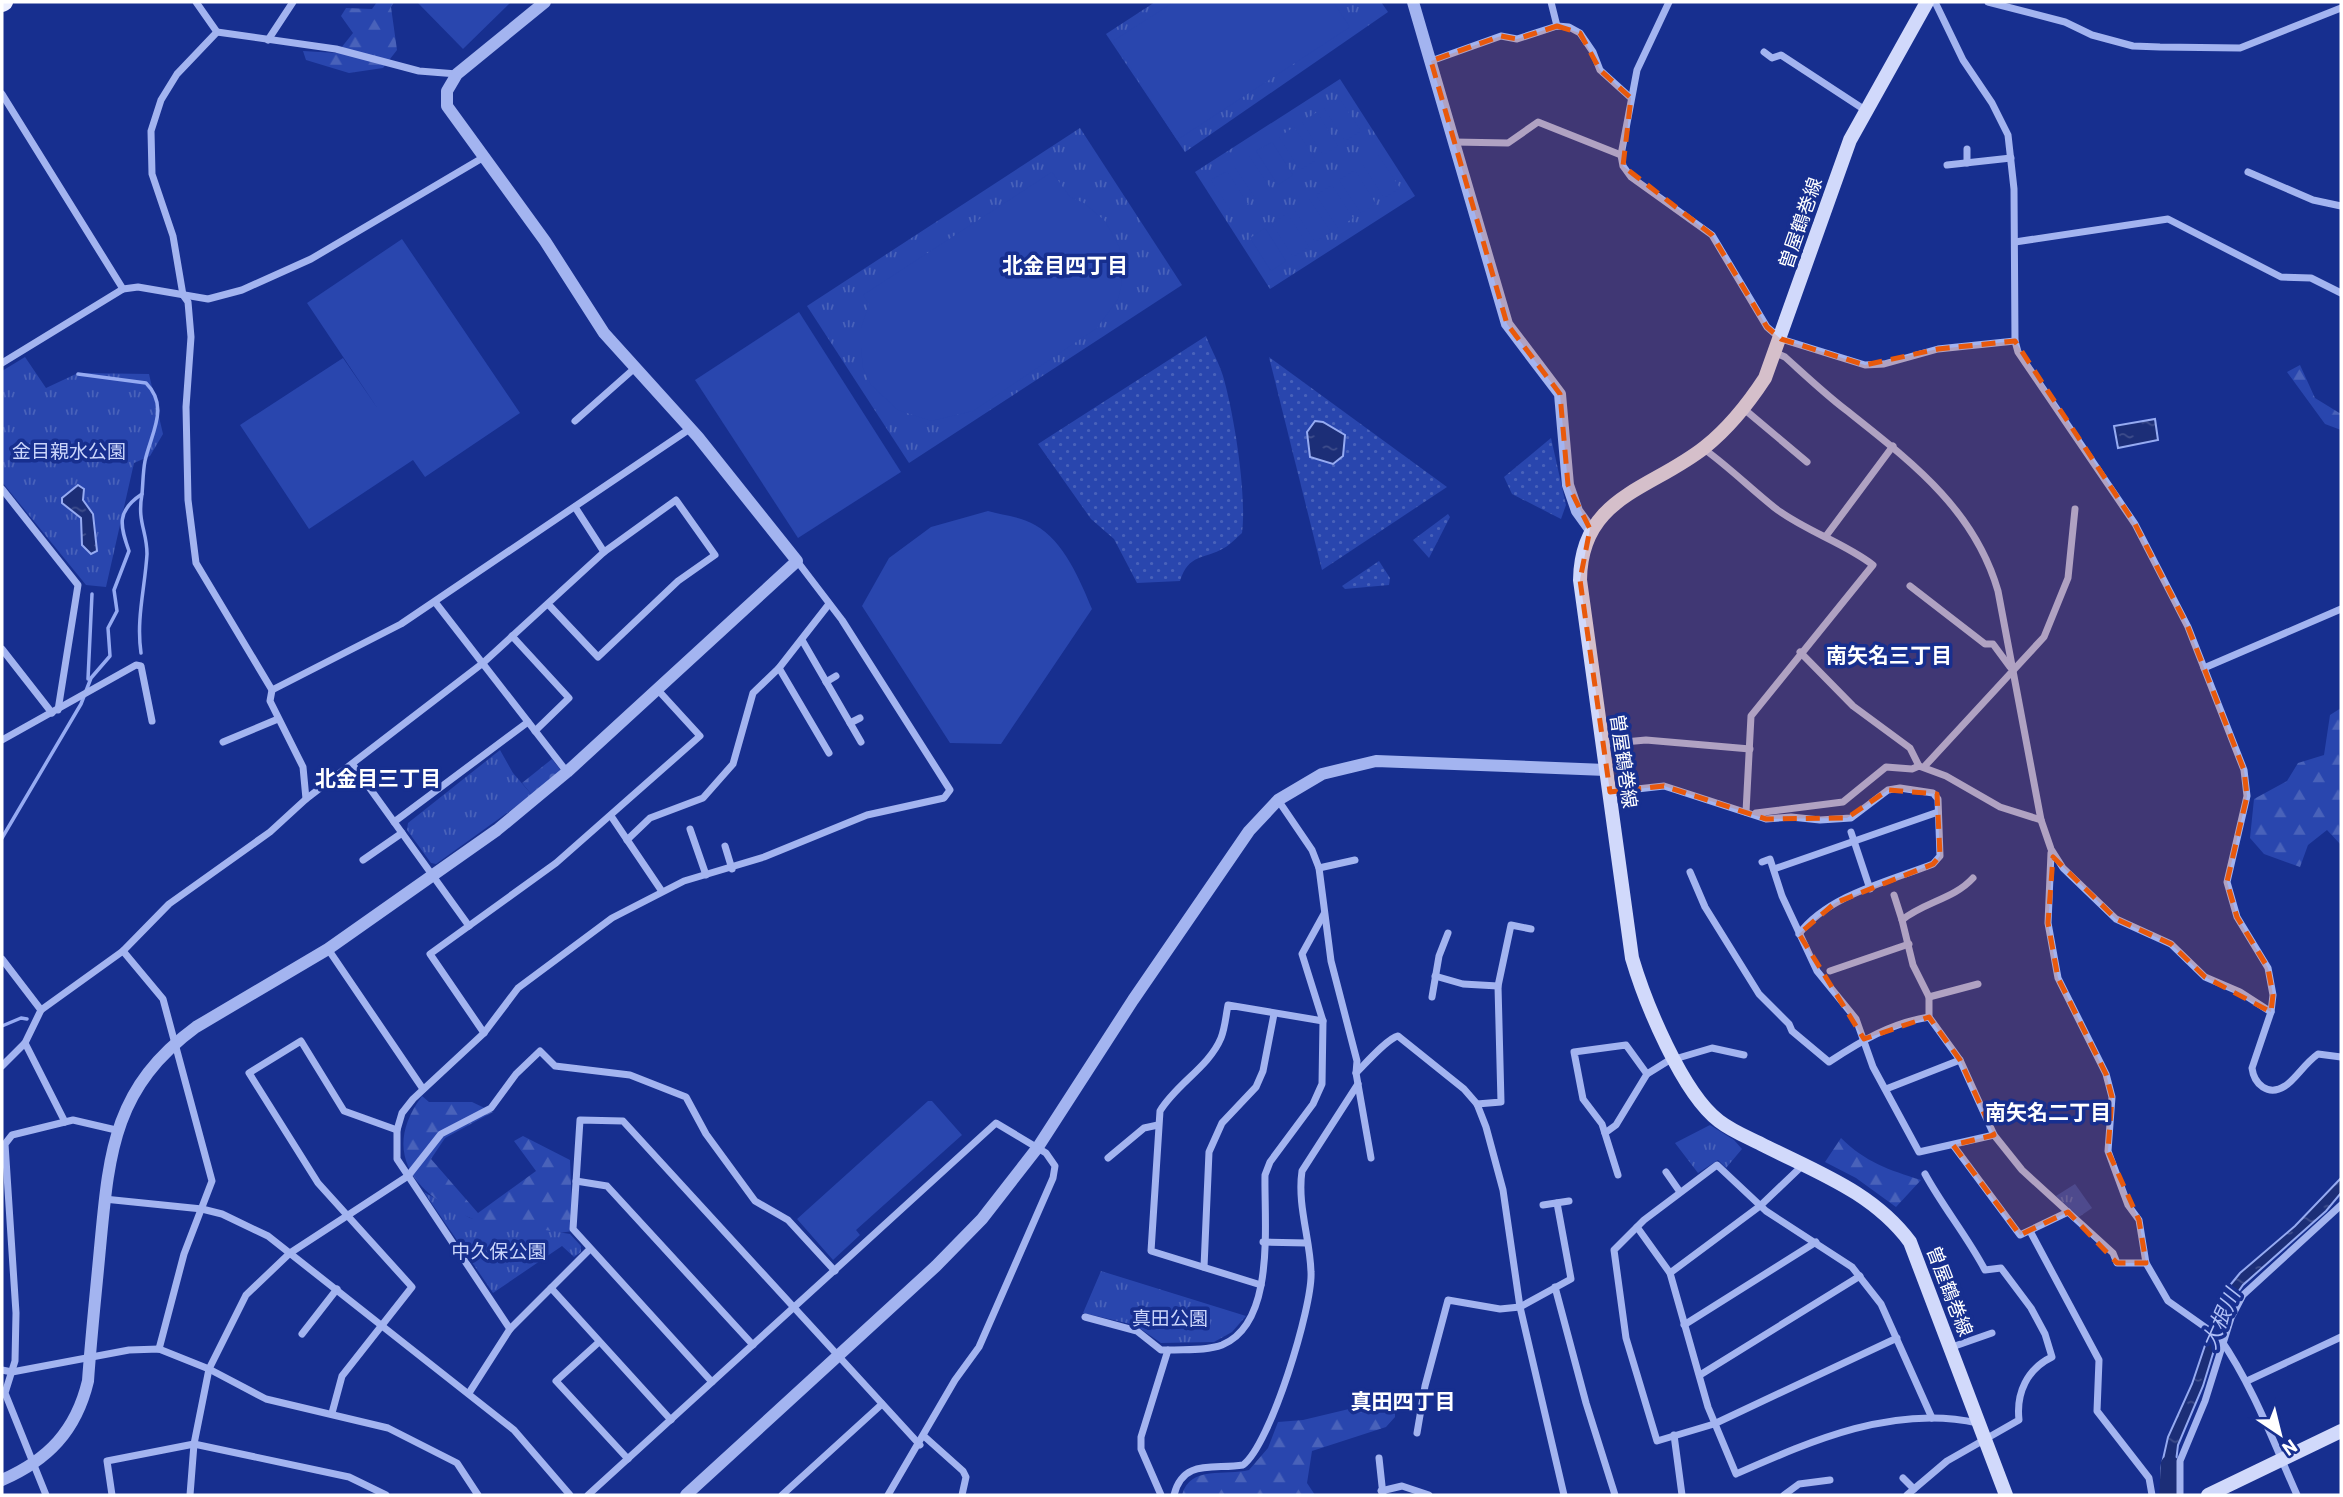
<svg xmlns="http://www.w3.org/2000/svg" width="2343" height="1497" font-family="Barlow,'Noto Sans JP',sans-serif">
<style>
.grass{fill:url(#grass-dots)}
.forest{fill:url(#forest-firs)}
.cemetery{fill:url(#cemetery-stones)}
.park{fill:url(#park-tufts)}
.pitch{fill:#2946ae}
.water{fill:url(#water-ripples);stroke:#96abf2;stroke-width:2}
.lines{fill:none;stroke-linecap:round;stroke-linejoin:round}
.stream{stroke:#96abf2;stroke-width:3.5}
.river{stroke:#1c2e77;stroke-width:19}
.minor{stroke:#a3b4f0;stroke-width:7}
.tertiary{stroke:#a3b4f0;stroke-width:12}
.secondary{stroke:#d1d9fb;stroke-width:14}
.primary{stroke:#ecefff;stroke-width:18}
.marked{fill:#e8590c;fill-opacity:0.2;stroke:#e8590c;stroke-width:5;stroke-dasharray:14 9;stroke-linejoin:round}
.labels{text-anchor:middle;stroke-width:7;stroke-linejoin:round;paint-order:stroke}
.street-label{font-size:19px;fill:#fff;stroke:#172f8f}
.park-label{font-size:19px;fill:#cad5fb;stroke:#172f8f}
.neighbourhood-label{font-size:21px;font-weight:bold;fill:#fff;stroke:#172f8f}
.water-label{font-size:21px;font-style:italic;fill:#afbff7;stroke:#172f8f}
</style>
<defs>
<pattern id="grass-dots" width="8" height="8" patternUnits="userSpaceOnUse" patternTransform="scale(1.75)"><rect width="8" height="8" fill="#2946ae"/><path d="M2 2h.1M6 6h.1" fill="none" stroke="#4962ba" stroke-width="1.8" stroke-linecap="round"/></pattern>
<pattern id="forest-firs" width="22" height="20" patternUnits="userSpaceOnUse" patternTransform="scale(1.75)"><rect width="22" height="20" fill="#2946ae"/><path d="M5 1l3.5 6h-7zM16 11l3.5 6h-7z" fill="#4962ba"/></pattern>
<pattern id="cemetery-stones" width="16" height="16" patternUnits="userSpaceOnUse" patternTransform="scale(1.75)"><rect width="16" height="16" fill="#2946ae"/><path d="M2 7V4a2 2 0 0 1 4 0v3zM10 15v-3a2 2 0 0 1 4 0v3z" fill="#4962ba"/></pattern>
<pattern id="park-tufts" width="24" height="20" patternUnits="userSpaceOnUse" patternTransform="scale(1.75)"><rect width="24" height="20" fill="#2946ae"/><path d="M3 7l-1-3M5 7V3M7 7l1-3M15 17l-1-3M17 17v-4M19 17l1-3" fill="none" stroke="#4962ba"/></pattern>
<pattern id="water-ripples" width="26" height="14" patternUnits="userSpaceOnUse" patternTransform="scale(1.75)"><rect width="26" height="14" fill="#1c2e77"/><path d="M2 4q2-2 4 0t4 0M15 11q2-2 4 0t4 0" fill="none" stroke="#3e4d8b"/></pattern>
</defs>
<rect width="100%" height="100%" fill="#172f8f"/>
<g class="grass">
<path d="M 1206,336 C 1211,349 1219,363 1223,376 C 1234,414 1247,494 1242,533 C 1236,538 1230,545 1224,548 C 1204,560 1189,553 1180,581 L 1137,583 L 1114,539 L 1091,519 L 1038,444 Z"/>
<polygon points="1269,357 1447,487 1322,570"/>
<polygon points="1551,438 1566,505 1561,519 1512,494 1504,477"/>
<polygon points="1448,514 1450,517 1429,558 1413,540"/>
<polygon points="1379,561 1390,578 1389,585 1345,589 1342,586"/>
</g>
<g class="forest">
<polygon points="377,2 394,2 391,7 397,50 383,68 349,73 306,60 303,51 337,53 353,33 341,16 346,8 372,9"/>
<polygon points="2300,365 2315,398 2341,414 2341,430 2325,424 2287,372"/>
<polygon points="2341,708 2341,845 2327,830 2308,845 2300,867 2264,854 2250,838 2254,799 2287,781 2298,763 2324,755 2330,715"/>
<path d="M 422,1096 L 429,1102 L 472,1102 L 493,1112 L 445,1138 L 431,1159 L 478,1213 L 536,1171 L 514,1141 L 523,1136 L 570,1160 L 573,1231 L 559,1233 C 533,1228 492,1227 468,1217 C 413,1193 381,1151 422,1096 Z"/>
<path d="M 1841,1138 C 1865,1162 1889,1170 1921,1180 L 1896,1207 L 1856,1178 L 1825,1162 Z"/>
<path d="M 1395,1398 L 1395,1417 L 1386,1427 L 1312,1451 L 1307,1483 L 1315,1495 L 1182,1495 C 1190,1465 1226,1476 1249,1470 L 1268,1448 L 1278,1422 L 1303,1420 Z"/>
</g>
<polygon class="cemetery" points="552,759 562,772 532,795 522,783"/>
<g class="park">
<polygon points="1155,2 1381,2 1388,12 1185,152 1106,34"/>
<polygon points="1340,79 1415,196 1270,289 1195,172"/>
<polygon points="1080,128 1182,285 909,463 807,306"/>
<polygon points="25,357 46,388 78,373 149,374 163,434 150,456 134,463 106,587 86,585 2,482 2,371"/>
<polygon points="500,750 513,773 532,795 436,864 431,863 407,830 408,823"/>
<polygon points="1710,1125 1734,1140 1742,1149 1726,1168 1718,1160 1698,1173 1675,1143"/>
<polygon points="2075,1184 2092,1208 2079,1217 2056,1196"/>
<polygon points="424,1192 470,1218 570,1234 581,1246 581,1252 574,1257 562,1246 493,1293"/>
<polygon points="1101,1271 1246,1316 1232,1332 1214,1342 1161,1343 1135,1325 1083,1313"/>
</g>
<g class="pitch">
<polygon points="417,2 511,2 463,49"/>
<polygon points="1174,2 1333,2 1350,27 1177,140 1113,41"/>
<polygon points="1339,98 1361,131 1345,141 1324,108"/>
<polygon points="1317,112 1338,146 1323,155 1302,122"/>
<polygon points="1294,127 1316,160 1300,170 1279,137"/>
<polygon points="1272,142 1293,175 1278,185 1256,151"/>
<polygon points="1378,155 1400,188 1384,198 1363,165"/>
<polygon points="1249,156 1271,189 1256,199 1234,166"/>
<polygon points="1355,170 1376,204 1361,213 1339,180"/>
<polygon points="1227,171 1248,204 1233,214 1211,180"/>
<polygon points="1052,172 1070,197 1084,203 1105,221 1119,246 1122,283 1118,299 1097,328 973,411 931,421 898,410 871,385 863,368 861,348 861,328 869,304 863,295"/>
<polygon points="1332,185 1353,218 1338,228 1316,195"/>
<polygon points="1309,199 1331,232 1315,242 1294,209"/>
<polygon points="1287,213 1309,247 1293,257 1272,224"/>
<polygon points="1265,228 1286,261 1271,271 1250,238"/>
<polygon points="402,239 520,413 425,477 413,460 309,529 240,425 343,358 378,409 307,303"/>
<polygon points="799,312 901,472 798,538 695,380"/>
<path d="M 988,511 C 1002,515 1022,517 1035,525 C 1064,541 1080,580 1092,609 L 1001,744 L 950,743 L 862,606 L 889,558 L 931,527 Z"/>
<polygon points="928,1101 932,1101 962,1135 856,1230 860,1235 833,1260 797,1219"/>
</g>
<g class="water">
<polygon points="2155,419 2158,440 2118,448 2114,426"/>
<polygon points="1315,421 1323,422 1345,435 1343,456 1333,464 1310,457 1307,432"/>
<polygon points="78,485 84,489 83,500 93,514 97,551 91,554 82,545 81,518 62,503 62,498"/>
<polygon points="2341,1178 2341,1193 2326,1211 2243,1285 2227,1308 2203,1386 2178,1445 2173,1487 2167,1495 2161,1495 2161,1468 2168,1437 2192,1384 2222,1295 2240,1273 2295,1226"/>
</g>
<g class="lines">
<g class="stream">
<path d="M 141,653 C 136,619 145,588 147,554 C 147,531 137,522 142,494"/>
<polyline points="88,679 92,594"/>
<path d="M 2,838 L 81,704 L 91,678 L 110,656 L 108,628 L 117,611 L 114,590 L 129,551 C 120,526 116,511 142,494 C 143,483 143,471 145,461 C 151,433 170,407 146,383 L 78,374"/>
<polyline points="2,1026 21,1018 27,1019"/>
</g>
<polyline class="river" points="2169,1495 2170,1465"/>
<g class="minor">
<polyline points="196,2 217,32 336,49 419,71 457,74"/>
<polyline points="1551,2 1557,26"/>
<polyline points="1669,2 1637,70 1621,155 1623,166 1631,177 1712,235 1767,327 1781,339 1865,365 1884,364 1938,349 2015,341"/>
<path d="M 1935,2 L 1963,60 L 1992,103 L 2008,135 L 2014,189 L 2015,341 L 2018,352 L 2135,524 L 2188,627 L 2244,770 L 2247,796 L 2227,882 L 2237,917 L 2268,968 L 2273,995 L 2271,1012 L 2252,1068 C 2254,1084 2268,1097 2285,1086 C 2295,1080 2304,1064 2318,1054 L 2341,1057"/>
<polyline points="1988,2 2065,22 2092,35 2133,46 2160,47 2240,48 2341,8"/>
<polyline points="268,40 293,2"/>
<polyline points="1764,52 1772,58 1781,55 1865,110"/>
<polyline points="1431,61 1501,36 1517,39 1557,26 1569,27 1580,33 1593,52 1600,70 1631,98"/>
<polyline points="2,94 123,289"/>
<polyline points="1454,142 1508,143 1538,122 1621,155"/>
<polyline points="1967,149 1967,163"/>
<polyline points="1947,165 2011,158"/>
<polyline points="2248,172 2313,200 2341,206"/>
<polyline points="2015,242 2168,219 2281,277 2311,278 2341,293"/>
<path d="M 1776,353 L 1785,357 C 1805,375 1825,394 1846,410 C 1910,461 1974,508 1998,591 L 2041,820 L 2051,849 L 2063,868 L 2116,919 L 2171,944 L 2205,977 L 2240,992 L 2271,1012"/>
<polyline points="2,363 123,289 138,287 208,299 242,290 311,259 484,157"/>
<polyline points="1744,409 1807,462"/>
<polyline points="575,421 636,367"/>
<path d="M 1704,449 C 1729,467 1751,489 1775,508 C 1805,531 1843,542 1873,565 L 1751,716 L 1746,812"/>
<polyline points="2,489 78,585 58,710"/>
<polyline points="575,507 604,552"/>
<polyline points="1826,536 1893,446"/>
<polyline points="1910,586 1985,644 1993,644 2010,667"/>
<polyline points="435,602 567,772"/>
<polyline points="512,636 569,698 535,731"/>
<polyline points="802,640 861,742"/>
<polyline points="2,649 52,713"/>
<polyline points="1800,652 1853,706 1910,748 1919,766"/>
<polyline points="779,668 829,753"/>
<polyline points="2204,668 2341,609"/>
<polyline points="826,682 836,676"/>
<polyline points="272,690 401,624 691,428"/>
<polyline points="850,723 860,718"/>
<polyline points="2,740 136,665 141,666 152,721"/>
<polyline points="223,742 278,719"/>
<polyline points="1603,744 1646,740 1750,749"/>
<polyline points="353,765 469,926"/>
<polyline points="1924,767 2044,637 2068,578 2075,509"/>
<path d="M 1610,792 L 1664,786 L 1766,819 L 1791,817 L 1820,820 L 1851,818 L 1888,790 L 1900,788 L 1933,793 L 1938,799 L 1940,856 L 1933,864 C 1890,881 1828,895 1799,934"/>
<polyline points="306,799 483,663 604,552 676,500 715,555 678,581 598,657 548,604"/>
<polyline points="1278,800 1312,850 1319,868 1331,961 1357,1061 1356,1073 1371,1158"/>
<polyline points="1756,813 1843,802 1886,767 1912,769 1919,766 1946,776 2000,807 2041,820"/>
<polyline points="611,816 661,890"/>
<polyline points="394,822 528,722"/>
<polyline points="690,829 706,875"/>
<polyline points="1851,832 1870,889"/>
<polyline points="627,840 650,818 703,798 733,764 753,693 779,668 829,604"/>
<polyline points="725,846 732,869"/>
<path d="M 2051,853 L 2048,923 L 2058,978 L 2106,1074 L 2112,1097 L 2108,1151 L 2128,1205 L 2139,1220 L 2146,1263 L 2168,1301 L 2219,1337 C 2253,1386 2273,1441 2297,1495"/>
<polyline points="363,860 402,833"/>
<polyline points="1762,862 1770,859 1782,896 1817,971 1856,1019 1873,1067 1919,1152 1994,1135"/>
<polyline points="1319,868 1355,860"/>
<polyline points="1774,869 1938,812"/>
<path d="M 1690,872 L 1705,907 L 1759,994 L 1789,1024 L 1792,1031 L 1829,1062 C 1861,1041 1891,1023 1929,1017"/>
<path d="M 1973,878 C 1954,899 1924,902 1902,920 L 1913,965 L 1929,997 L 1929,1017 L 1960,1060 L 1994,1135 L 2022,1170 L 2113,1253 L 2117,1263 L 2146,1263"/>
<polyline points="1894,895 1902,920"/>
<polyline points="328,949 423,1089"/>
<polyline points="123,951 163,999 212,1181 184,1254 159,1349"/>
<polyline points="2,959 41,1010"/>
<polyline points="1830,971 1909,944"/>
<polyline points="1435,976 1463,984 1498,986"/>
<polyline points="1432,997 1439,956 1448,933"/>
<polyline points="1929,997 1978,984"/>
<polyline points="484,1033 430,954 556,863 700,736 657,689"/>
<polyline points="25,1043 65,1122"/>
<polyline points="2,1066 25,1043 41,1010 123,951 169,904 270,832 306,799 303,767 270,701 272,690 196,563 188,500 186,407 191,337 188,302 183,295 173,236 152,174 151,131 161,100 177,74 217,32"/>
<path d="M 1356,1073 C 1365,1064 1388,1038 1398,1036 L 1464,1089 L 1477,1104 L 1486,1127 L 1503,1190 L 1520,1307 L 1564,1495"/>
<polyline points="1886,1089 1960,1060"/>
<polyline points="1477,1104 1501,1102 1498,986 1511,925 1531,929"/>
<polyline points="1605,1133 1616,1125 1647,1074 1668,1061 1712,1048 1744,1055"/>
<polyline points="1953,1145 2020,1235 2068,1212"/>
<polyline points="1108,1158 1144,1128 1158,1125"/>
<polyline points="1666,1172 1680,1192"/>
<polyline points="1618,1175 1602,1124 1583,1099 1574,1052 1626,1045 1647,1074"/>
<polyline points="576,1181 607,1186 753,1345"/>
<polyline points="104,1199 202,1209 222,1214 268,1236 514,1430 570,1495"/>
<polyline points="1543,1205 1569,1201"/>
<path d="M 1637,1227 L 1670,1273 L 1708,1407 L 1736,1474 C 1811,1441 1894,1404 1978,1423"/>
<polyline points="2030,1231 2099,1360 2097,1411 2149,1478 2152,1495"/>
<polyline points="1263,1242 1307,1243"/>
<polyline points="1204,1267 1209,1152 1222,1123 1256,1087 1263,1071 1274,1014"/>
<polyline points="1670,1273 1760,1206 1803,1165"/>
<path d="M 1261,1285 L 1151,1251 L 1160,1111 C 1176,1084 1209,1067 1221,1038 C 1225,1028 1226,1015 1228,1005 L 1323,1021"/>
<polyline points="1555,1287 1586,1403 1615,1495"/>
<polyline points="551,1288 671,1420"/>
<path d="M 1085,1317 L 1137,1331 L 1161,1350 L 1168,1350 C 1186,1349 1206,1351 1222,1345 C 1276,1323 1264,1223 1265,1175 L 1270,1162 L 1313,1104 L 1322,1084 L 1323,1021 L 1302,954 L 1324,914"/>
<polyline points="1684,1325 1816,1242"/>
<polyline points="510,1329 397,1159 397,1130 402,1113 413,1099 484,1033 518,988 612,918 684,881 764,857 867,815 944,798 950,790 842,620 797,561"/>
<polyline points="302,1334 337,1289"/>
<polyline points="1897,1338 1714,1424 1657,1441 1626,1338 1614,1250 1644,1220 1717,1165 1766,1211 1852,1267 1881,1304 1932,1418"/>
<polyline points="599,1342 556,1381 628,1459"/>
<polyline points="1952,1347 1992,1333"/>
<polyline points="2,1370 12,1372 129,1350 159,1349 209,1369 266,1399 388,1428 457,1463 478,1495"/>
<polyline points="1700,1375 1860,1276"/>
<polyline points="2247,1381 2341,1337"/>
<polyline points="712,1382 573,1229 580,1120 623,1121 920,1445"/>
<polyline points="469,1393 510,1329 590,1249"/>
<polyline points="332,1413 342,1376 412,1287 318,1183 249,1073 301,1041 344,1111 397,1130"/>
<polyline points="1417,1433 1425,1386 1448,1300 1500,1309 1520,1307 1571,1279 1557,1203"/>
<polyline points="1674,1435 1682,1495"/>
<polyline points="925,1437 963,1471 966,1477 962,1495"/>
<polyline points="1379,1458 1383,1495"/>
<polyline points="1903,1478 1914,1489"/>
<polyline points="1381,1491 1402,1486 1429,1495"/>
<polyline points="46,1495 5,1393 15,1361 16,1313 5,1144 12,1135 73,1120 116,1130"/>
<polyline points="112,1495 107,1461 194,1444 349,1477 386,1495"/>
<polyline points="190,1495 194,1444 209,1369 246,1295 290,1253 408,1176 441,1134 491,1108 516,1074 540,1051 555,1066 630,1075 686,1097 706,1134 755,1201 788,1220 835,1271"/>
<polyline points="588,1495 996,1123 1046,1153 1055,1166 1053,1178 979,1347 955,1380 888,1495"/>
<polyline points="782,1495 882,1404"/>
<polyline points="1161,1495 1141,1449 1141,1437 1168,1350"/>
<path d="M 1174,1495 C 1183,1458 1215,1470 1243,1465 C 1270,1446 1313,1306 1311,1272 C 1310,1238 1297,1205 1302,1171 L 1358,1084"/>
<polyline points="1784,1495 1799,1484 1830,1480"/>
<path d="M 1907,1495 L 1947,1461 L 2019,1420 C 2016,1393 2027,1369 2052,1357 L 2045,1334 L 2031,1308 L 2001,1268 L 1985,1270 C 1967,1236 1943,1207 1925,1174"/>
<polyline points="2180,1495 2180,1461 2205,1401 2231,1318 2243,1295 2341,1205"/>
</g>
<g class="tertiary">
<polyline points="1413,2 1507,324 1560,394 1568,485 1577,511 1590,529"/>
<path d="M 2,1480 C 48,1460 76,1431 88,1381 C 91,1337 96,1292 100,1248 C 109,1153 113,1088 196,1027 L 328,949 L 497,830 L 567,772 L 797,561 L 698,437 L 604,333 L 545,241 L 447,106 L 447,91 L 457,74 L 545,2"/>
<polyline points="686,1495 936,1266 982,1219 1038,1147 1133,1000 1249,831 1278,800 1322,774 1376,761 1606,770"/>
</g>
<g class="secondary">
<path d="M 1927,2 L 1850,140 L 1765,378 C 1748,404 1730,427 1705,447 C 1651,490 1581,496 1580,580 L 1632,958 C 1645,1002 1682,1093 1719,1121 C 1732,1131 1747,1137 1761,1144 C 1816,1172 1873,1192 1910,1242 L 2006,1495"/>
<polyline points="2208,1495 2341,1431"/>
</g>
<polyline class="primary" points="2,3 4,2"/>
</g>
<path class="marked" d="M 1557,26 L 1580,33 L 1600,70 L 1631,98 L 1623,166 L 1712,235 L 1767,327 L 1781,339 L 1865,365 L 1938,349 L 2015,341 L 2135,524 L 2188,627 L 2244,770 L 2247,796 L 2227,882 L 2237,917 L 2268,968 L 2273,995 L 2271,1012 L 2205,977 L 2171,944 L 2116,919 L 2053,857 L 2048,923 L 2058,978 L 2106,1074 L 2112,1097 L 2108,1151 L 2139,1220 L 2146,1263 L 2117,1263 L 2068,1212 L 2020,1235 L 1953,1145 L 1994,1135 L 1960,1060 L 1929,1017 L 1864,1039 L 1799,934 L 1835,903 L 1933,864 L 1940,856 L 1937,794 L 1888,790 L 1847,818 L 1766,819 L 1664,786 L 1610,792 L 1580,580 L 1590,529 L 1568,485 L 1560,394 L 1507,324 L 1431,61 L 1501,36 L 1517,39 Z"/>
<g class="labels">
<g class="street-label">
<text transform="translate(1800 223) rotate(-71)" y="7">曽屋鶴巻線</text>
<text transform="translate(1624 761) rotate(82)" y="7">曽屋鶴巻線</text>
<text transform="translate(1950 1291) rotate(69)" y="7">曽屋鶴巻線</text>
</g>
<g class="park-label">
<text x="69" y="458">金目親水公園</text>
<text x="499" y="1258">中久保公園</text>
<text x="1170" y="1325">真田公園</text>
</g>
<g class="neighbourhood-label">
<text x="1065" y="273">北金目四丁目</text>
<text x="1889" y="663">南矢名三丁目</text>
<text x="378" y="786">北金目三丁目</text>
<text x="2048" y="1120">南矢名二丁目</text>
<text x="1403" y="1409">真田四丁目</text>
</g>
<g class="water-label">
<text transform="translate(2221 1319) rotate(-66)" y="7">大根川</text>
</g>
</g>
<rect width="2343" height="1497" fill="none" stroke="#ffffff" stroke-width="7"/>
<g transform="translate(2280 1434) rotate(145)" stroke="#172f8f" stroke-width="5" paint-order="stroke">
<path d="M0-5L12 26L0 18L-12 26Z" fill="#ffffff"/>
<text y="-10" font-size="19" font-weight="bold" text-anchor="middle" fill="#ffffff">N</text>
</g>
</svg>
